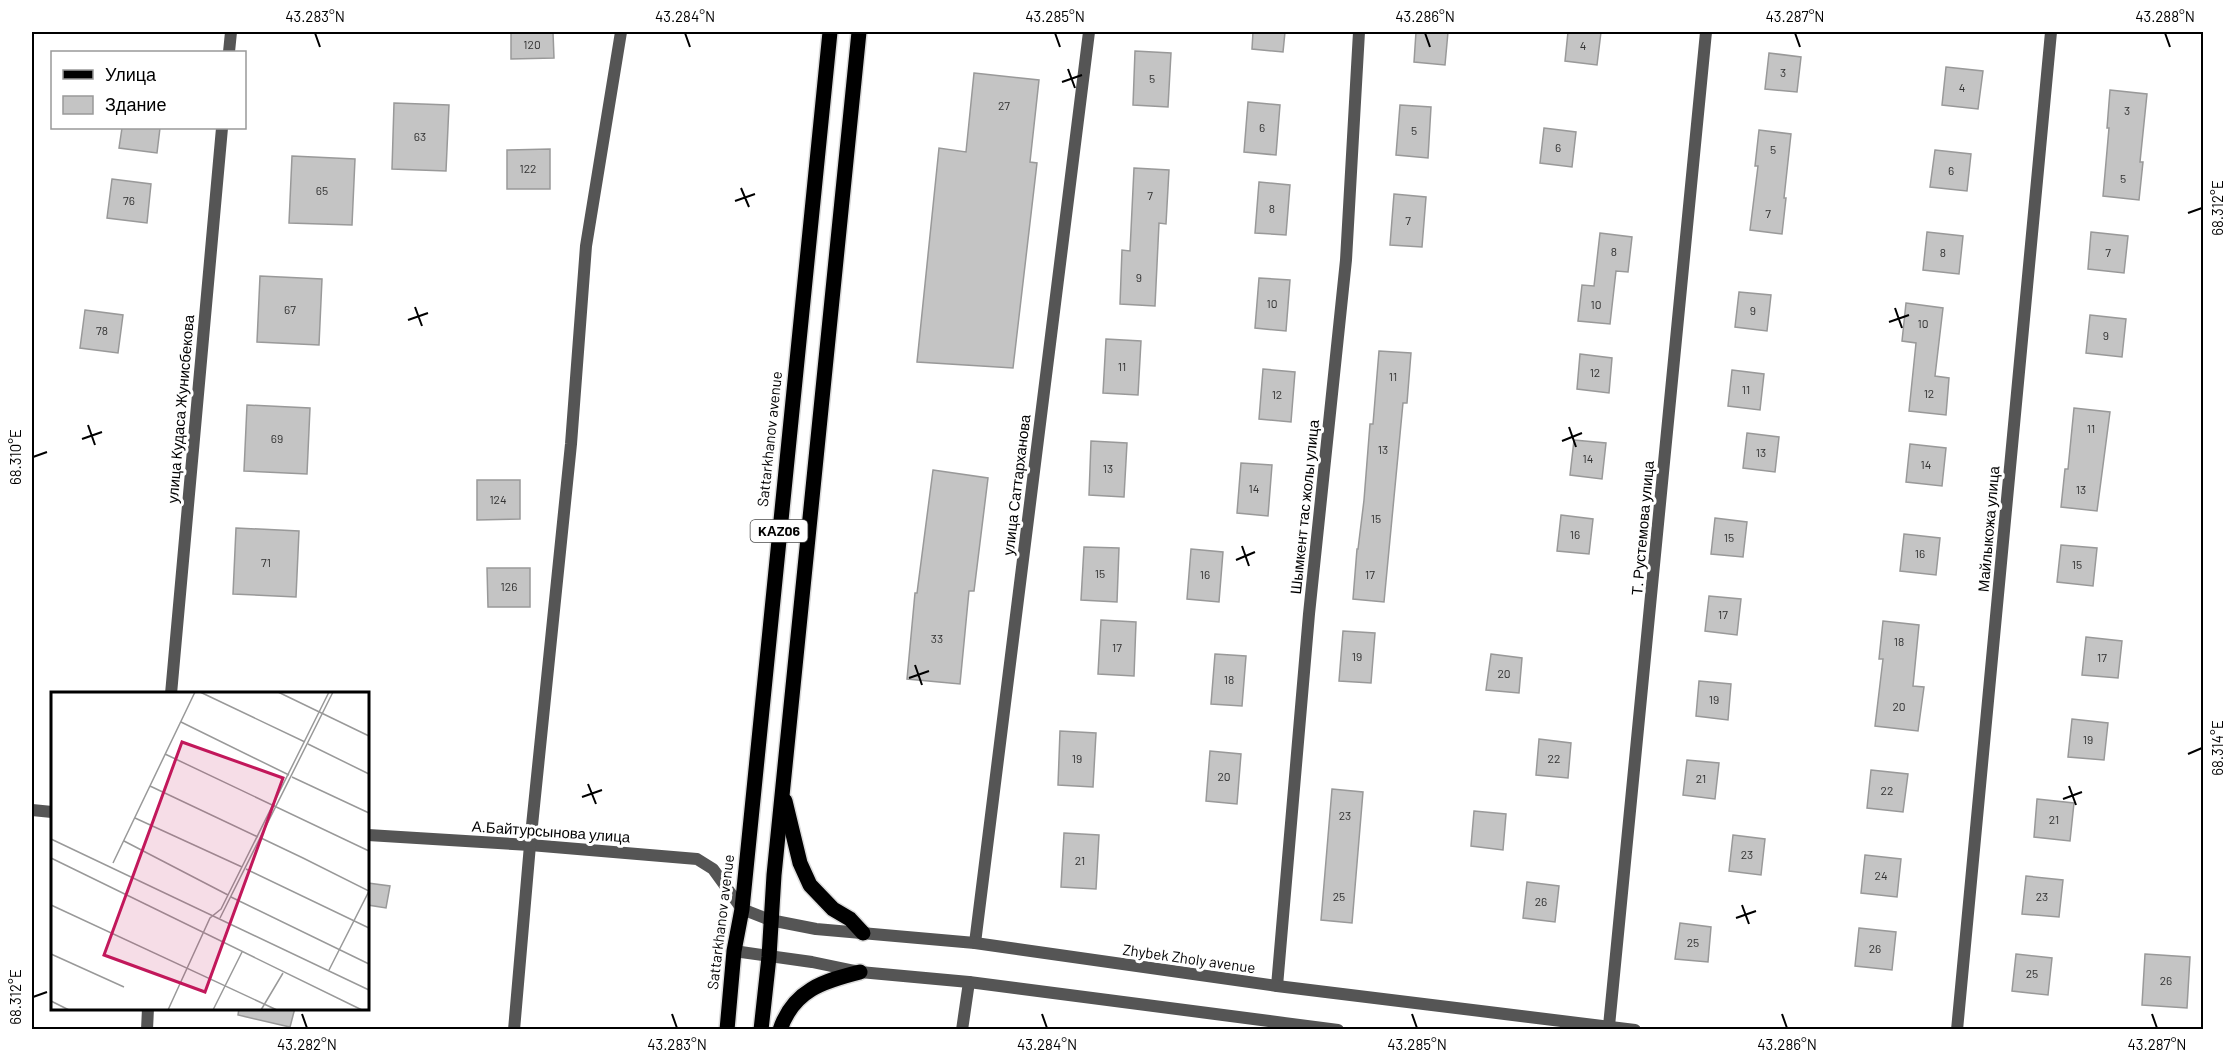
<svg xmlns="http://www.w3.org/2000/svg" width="2235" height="1061" font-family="Barlow,sans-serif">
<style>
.building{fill:#c4c4c4;stroke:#999;stroke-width:1.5}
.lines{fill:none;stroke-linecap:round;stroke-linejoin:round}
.primary-casing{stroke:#dbdbdb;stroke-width:18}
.minor{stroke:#555;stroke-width:12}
.tertiary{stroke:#555;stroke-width:12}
.primary{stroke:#000;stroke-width:15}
.ticks{fill:none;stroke:#000;stroke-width:2}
.labels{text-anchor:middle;stroke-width:6;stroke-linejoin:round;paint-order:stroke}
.number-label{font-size:12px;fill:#313131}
.shield{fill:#fff;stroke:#4c4c4c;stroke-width:1.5}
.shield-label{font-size:14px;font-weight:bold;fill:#000}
.street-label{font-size:15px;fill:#000;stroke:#fff}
.inset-road{fill:none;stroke:#999;stroke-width:1.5}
.view{fill:#c2185b;fill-opacity:0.15;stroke:#c2185b;stroke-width:3}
.inset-edge{fill:none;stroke:#000;stroke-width:3}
.neatline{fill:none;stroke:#000;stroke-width:2}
.ticks-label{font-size:15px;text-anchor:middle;fill:#000}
</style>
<rect width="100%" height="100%" fill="#fff"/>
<g class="building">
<polygon points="511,32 553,32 554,58 511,59"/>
<polygon points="1253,32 1285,32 1283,52 1252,49"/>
<polygon points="1416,32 1448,32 1445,65 1414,62"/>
<polygon points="1568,32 1601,32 1597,65 1565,61"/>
<polygon points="1135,51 1171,53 1168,107 1133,105"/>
<polygon points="1769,53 1801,57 1797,92 1765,89"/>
<polygon points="1946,67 1983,71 1978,109 1942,105"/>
<polygon points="974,73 1039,80 1030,162 1037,163 1013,368 917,362 939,148 966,152"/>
<polygon points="2110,90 2147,94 2140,162 2143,162 2139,200 2103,196 2109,128 2107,128"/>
<polygon points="1248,102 1280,105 1276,155 1244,152"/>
<polygon points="394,103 449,105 446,171 392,169"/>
<polygon points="1400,105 1431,107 1428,158 1396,155"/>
<polygon points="122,128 160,128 157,153 119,148"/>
<polygon points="1544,128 1576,132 1572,167 1540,163"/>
<polygon points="1759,130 1791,134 1784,198 1786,198 1782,234 1750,230 1758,166 1755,166"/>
<polygon points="550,149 550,189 507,189 507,150"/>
<polygon points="1935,150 1971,154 1967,191 1930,187"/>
<polygon points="292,156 355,159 352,225 289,223"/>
<polygon points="1134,168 1169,170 1166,224 1159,223 1155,306 1120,304 1122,250 1130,251"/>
<polygon points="112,179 151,184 147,223 107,218"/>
<polygon points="1259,182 1290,185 1286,235 1255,233"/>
<polygon points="1394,194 1426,197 1422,247 1390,245"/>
<polygon points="1927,232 1963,236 1959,274 1923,270"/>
<polygon points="2091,232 2128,236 2124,273 2088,269"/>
<polygon points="1600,233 1632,237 1628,272 1616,271 1610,324 1578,321 1582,285 1594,286"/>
<polygon points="260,276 322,279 319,345 257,342"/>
<polygon points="1259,278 1290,280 1286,331 1255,328"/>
<polygon points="1739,292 1771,295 1767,331 1735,327"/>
<polygon points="1906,303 1943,308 1935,376 1949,378 1946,415 1909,411 1916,343 1902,341"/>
<polygon points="85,310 123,315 118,353 80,348"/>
<polygon points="2090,315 2126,319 2122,357 2086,353"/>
<polygon points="1106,339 1141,341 1138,395 1103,393"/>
<polygon points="1379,351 1411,353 1407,403 1403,403 1384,602 1353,599 1357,549 1358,549 1364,500 1370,424 1373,424"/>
<polygon points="1580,354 1612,358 1609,393 1577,389"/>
<polygon points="1263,369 1295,372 1291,422 1259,419"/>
<polygon points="1732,370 1764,374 1760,410 1728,406"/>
<polygon points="247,405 310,408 307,474 244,471"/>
<polygon points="2074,408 2110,412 2097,511 2061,507 2065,469 2068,469"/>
<polygon points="1747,433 1779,437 1775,472 1743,468"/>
<polygon points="1574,440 1606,443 1602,479 1570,475"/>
<polygon points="1091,441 1127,443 1124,497 1089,495"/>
<polygon points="1910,444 1946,448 1942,486 1906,482"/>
<polygon points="1241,463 1272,465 1268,516 1237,513"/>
<polygon points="933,470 988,478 974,591 969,591 960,684 907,679 915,593 917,593"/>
<polygon points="477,480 520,480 520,519 477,520"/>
<polygon points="1561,515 1593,519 1589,554 1557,551"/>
<polygon points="1715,518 1747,522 1743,557 1711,554"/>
<polygon points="236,528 299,531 296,597 233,594"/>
<polygon points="1904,534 1940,538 1936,575 1900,571"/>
<polygon points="2061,545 2097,548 2093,586 2057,582"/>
<polygon points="1084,547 1119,548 1117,602 1081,600"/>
<polygon points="1191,549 1223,552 1219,602 1187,599"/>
<polygon points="487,568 530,568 530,607 488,607"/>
<polygon points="1709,596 1741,599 1737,635 1705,631"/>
<polygon points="1101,620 1136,622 1134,676 1098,674"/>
<polygon points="1883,621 1919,625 1913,686 1924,687 1918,731 1875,726 1883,659 1879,659"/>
<polygon points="1343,631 1375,633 1371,683 1339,681"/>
<polygon points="2086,637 2122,641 2118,678 2082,675"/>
<polygon points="1215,654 1246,656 1242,706 1211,704"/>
<polygon points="1491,654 1522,658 1519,693 1486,690"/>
<polygon points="1699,681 1731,684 1728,720 1696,716"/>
<polygon points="2072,719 2108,723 2104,760 2068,757"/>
<polygon points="1060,731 1096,733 1093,787 1058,785"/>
<polygon points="1539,739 1571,743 1568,778 1536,775"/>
<polygon points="1210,751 1241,754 1237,804 1206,801"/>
<polygon points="1687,760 1719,763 1715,799 1683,795"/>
<polygon points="1871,770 1908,774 1903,812 1867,808"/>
<polygon points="1332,789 1363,792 1352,923 1321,920"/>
<polygon points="2037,799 2074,803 2070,841 2034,837"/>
<polygon points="1474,811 1506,814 1503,850 1471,846"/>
<polygon points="1064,833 1099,835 1096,889 1061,887"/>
<polygon points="1733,835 1765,839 1761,875 1729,871"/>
<polygon points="1865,855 1901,859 1897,897 1861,893"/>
<polygon points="2026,876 2063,880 2059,917 2022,914"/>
<polygon points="1527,882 1559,886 1555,922 1523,918"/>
<polygon points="368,883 390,886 386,908 368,905"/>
<polygon points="1680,923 1711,927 1708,962 1675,959"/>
<polygon points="1859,928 1896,932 1892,970 1855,966"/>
<polygon points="2016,954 2052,958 2048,995 2012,991"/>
<polygon points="2145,954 2190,957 2187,1008 2142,1005"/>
<polygon points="239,1008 295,1008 290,1027 238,1015"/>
</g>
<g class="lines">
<defs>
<g id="primary">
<polyline points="785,801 800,863 810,885 833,909 850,919 863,933"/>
<polyline points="727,1030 734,951 742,909 830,32"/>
<polyline points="761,1030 769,957 774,875 859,32"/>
<path d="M 780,1030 C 793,990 824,981 860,972"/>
</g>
</defs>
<use href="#primary" class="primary-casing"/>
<g class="minor">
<polyline points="229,52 231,32"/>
<polyline points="171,694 222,128"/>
<polyline points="32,810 52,812"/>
<polyline points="368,835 530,845 697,859 713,869 742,909"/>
<polyline points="975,943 1089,32"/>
<polyline points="1277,986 1309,614 1346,260 1359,32"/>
<polyline points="1609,1026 1706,32"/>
<polyline points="147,1030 148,1008"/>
<polyline points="514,1030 530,845 571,444 586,246 621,32"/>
<polyline points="962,1030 969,982"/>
<polyline points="1957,1030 2051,32"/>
</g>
<g class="tertiary">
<polyline points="742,909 770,920 816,929 975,943 1277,986 1635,1030"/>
<polyline points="734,951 812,962 860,972 969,982 1338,1030"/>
</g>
<use href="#primary" class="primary"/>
</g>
<path class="ticks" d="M 315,33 L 320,47M 685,33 L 690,47M 1055,33 L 1060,47M 1425,33 L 1430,47M 1795,33 L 1800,47M 2165,33 L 2170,47M 1068,69 L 1075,88M 1062,82 L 1082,75M 741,188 L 749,207M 735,201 L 755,194M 2188,213 L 2202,208M 415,307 L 422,326M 1895,308 L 1902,328M 408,320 L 428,313M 1889,322 L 1909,315M 88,425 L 95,445M 1569,427 L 1576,447M 82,439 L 102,432M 1562,441 L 1582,433M 33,457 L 47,452M 1242,546 L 1249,566M 1236,560 L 1255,552M 915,665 L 922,685M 909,678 L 929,671M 2188,754 L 2202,748M 588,784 L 596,804M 2069,786 L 2076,805M 582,797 L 602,790M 2063,799 L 2082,792M 1742,905 L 1749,924M 1736,918 L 1756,911M 33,997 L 47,992M 302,1014 L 307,1028M 672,1014 L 677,1028M 1042,1014 L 1047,1028M 1412,1014 L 1417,1028M 1782,1014 L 1787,1028M 2152,1014 L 2157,1028"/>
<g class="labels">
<g class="number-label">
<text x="532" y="49">120</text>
<text x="1583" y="50">4</text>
<text x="1783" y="77">3</text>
<text x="1152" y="83">5</text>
<text x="1962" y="92">4</text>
<text x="1004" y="110">27</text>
<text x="2127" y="115">3</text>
<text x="1262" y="132">6</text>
<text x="1414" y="135">5</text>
<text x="420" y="141">63</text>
<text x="1558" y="152">6</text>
<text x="1773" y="154">5</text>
<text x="528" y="173">122</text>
<text x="1951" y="175">6</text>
<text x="2123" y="183">5</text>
<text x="322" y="195">65</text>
<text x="1150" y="200">7</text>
<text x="129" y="205">76</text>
<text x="1272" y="213">8</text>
<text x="1768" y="218">7</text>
<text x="1408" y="225">7</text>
<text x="1614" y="256">8</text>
<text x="1943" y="257">8</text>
<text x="2108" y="257">7</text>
<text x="1139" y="282">9</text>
<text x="1272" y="308">10</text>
<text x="1596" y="309">10</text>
<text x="290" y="314">67</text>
<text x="1753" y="315">9</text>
<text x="1923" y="328">10</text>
<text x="102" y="335">78</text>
<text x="2106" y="340">9</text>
<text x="1122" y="371">11</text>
<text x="1595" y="377">12</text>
<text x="1393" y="381">11</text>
<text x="1746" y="394">11</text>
<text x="1929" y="398">12</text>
<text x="1277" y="399">12</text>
<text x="2091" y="433">11</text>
<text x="277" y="443">69</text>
<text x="1383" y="454">13</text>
<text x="1761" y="457">13</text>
<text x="1588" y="463">14</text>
<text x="1926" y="469">14</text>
<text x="1108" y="473">13</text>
<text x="1254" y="493">14</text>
<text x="2081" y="494">13</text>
<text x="498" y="504">124</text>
<text x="1376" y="523">15</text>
<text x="1575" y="539">16</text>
<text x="1729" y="542">15</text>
<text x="1920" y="558">16</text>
<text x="266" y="567">71</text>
<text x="2077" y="569">15</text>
<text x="1100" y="578">15</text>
<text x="1205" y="579">16</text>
<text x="1370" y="579">17</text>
<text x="509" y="591">126</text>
<text x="1723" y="619">17</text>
<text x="937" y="643">33</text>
<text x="1899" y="646">18</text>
<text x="1117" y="652">17</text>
<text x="1357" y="661">19</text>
<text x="2102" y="662">17</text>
<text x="1504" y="678">20</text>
<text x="1229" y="684">18</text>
<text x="1714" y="704">19</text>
<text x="1899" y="711">20</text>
<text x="2088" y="744">19</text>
<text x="1077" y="763">19</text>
<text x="1554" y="763">22</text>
<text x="1224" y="781">20</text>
<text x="1701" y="783">21</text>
<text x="1887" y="795">22</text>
<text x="1345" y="820">23</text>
<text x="2054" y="824">21</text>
<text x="1747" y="859">23</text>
<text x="1080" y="865">21</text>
<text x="1881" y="880">24</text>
<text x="1339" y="901">25</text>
<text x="2042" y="901">23</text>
<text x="1541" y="906">26</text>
<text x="1693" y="947">25</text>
<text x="1875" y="953">26</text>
<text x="2032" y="978">25</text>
<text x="2166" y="985">26</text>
</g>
<rect class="shield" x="750.5" y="520" width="57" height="22" rx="4.5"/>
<g class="shield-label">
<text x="779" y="536">KАZ06</text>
</g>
<g class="street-label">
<text transform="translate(181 409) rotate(-85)" y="5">улица Кудаса Жунисбекова</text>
<text transform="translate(770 439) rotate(-84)" y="5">Sattarkhanov avenue</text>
<text transform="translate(1017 485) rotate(-83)" y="5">улица Саттарханова</text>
<text transform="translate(1305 507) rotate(-84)" y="5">Шымкент тас жолы улица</text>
<text transform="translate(1643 528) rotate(-85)" y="5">Т. Рустемова улица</text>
<text transform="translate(1989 529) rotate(-85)" y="5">Майлыкожа улица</text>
<text transform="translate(551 832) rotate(4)" y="5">А.Байтурсынова улица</text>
<text transform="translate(721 922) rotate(-83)" y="5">Sattarkhanov avenue</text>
<text transform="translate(1189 959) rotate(8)" y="5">Zhybek Zholy avenue</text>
</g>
</g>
<g transform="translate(51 692)">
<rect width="318" height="318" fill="#fff"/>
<path class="inset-road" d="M 149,0 L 254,50M 227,0 L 318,44M 130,30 L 238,83M 257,52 L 318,82M 114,62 L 318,159M 241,85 L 318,121M 99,94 L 207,145M 84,126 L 191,175M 210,146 L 252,166 L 318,199 L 278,278M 0,147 L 318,298M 73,149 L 177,203M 0,166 L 311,318M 62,171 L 144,0M 195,177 L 318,236M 180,205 L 318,272M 0,213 L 226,318M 169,226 L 282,0M 0,262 L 73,295M 0,309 L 18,318M 117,318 L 159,226 L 170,217 L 278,0M 162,318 L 191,260M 210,318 L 232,281"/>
<path class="view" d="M 131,50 L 232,86 L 154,300 L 53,263 Z"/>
<rect width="318" height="318" class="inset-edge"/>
</g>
<rect width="2235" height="1061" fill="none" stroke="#ffffff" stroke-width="66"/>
<rect x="51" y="51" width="195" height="78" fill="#ffffff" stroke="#999999" stroke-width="1.5"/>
<rect x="63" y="70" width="30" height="9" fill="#000000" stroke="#999999" stroke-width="1.5"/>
<text x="105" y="81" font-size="18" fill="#000000">Улица</text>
<rect x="63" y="96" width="30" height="18" fill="#c4c4c4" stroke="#999999" stroke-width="1.5"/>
<text x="105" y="111" font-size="18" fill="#000000">Здание</text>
<rect x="33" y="33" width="2169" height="995" class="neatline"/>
<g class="ticks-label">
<text x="315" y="22">43.283°N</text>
<text x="685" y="22">43.284°N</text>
<text x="1055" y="22">43.285°N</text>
<text x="1425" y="22">43.286°N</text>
<text x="1795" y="22">43.287°N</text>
<text x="2165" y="22">43.288°N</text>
<text transform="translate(2218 208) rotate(-90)" y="5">68.312°E</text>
<text transform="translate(16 457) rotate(-90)" y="5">68.310°E</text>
<text transform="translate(2218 748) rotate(-90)" y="5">68.314°E</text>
<text transform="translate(16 997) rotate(-90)" y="5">68.312°E</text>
<text x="307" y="1050">43.282°N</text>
<text x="677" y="1050">43.283°N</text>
<text x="1047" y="1050">43.284°N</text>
<text x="1417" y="1050">43.285°N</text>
<text x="1787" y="1050">43.286°N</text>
<text x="2157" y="1050">43.287°N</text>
</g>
</svg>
